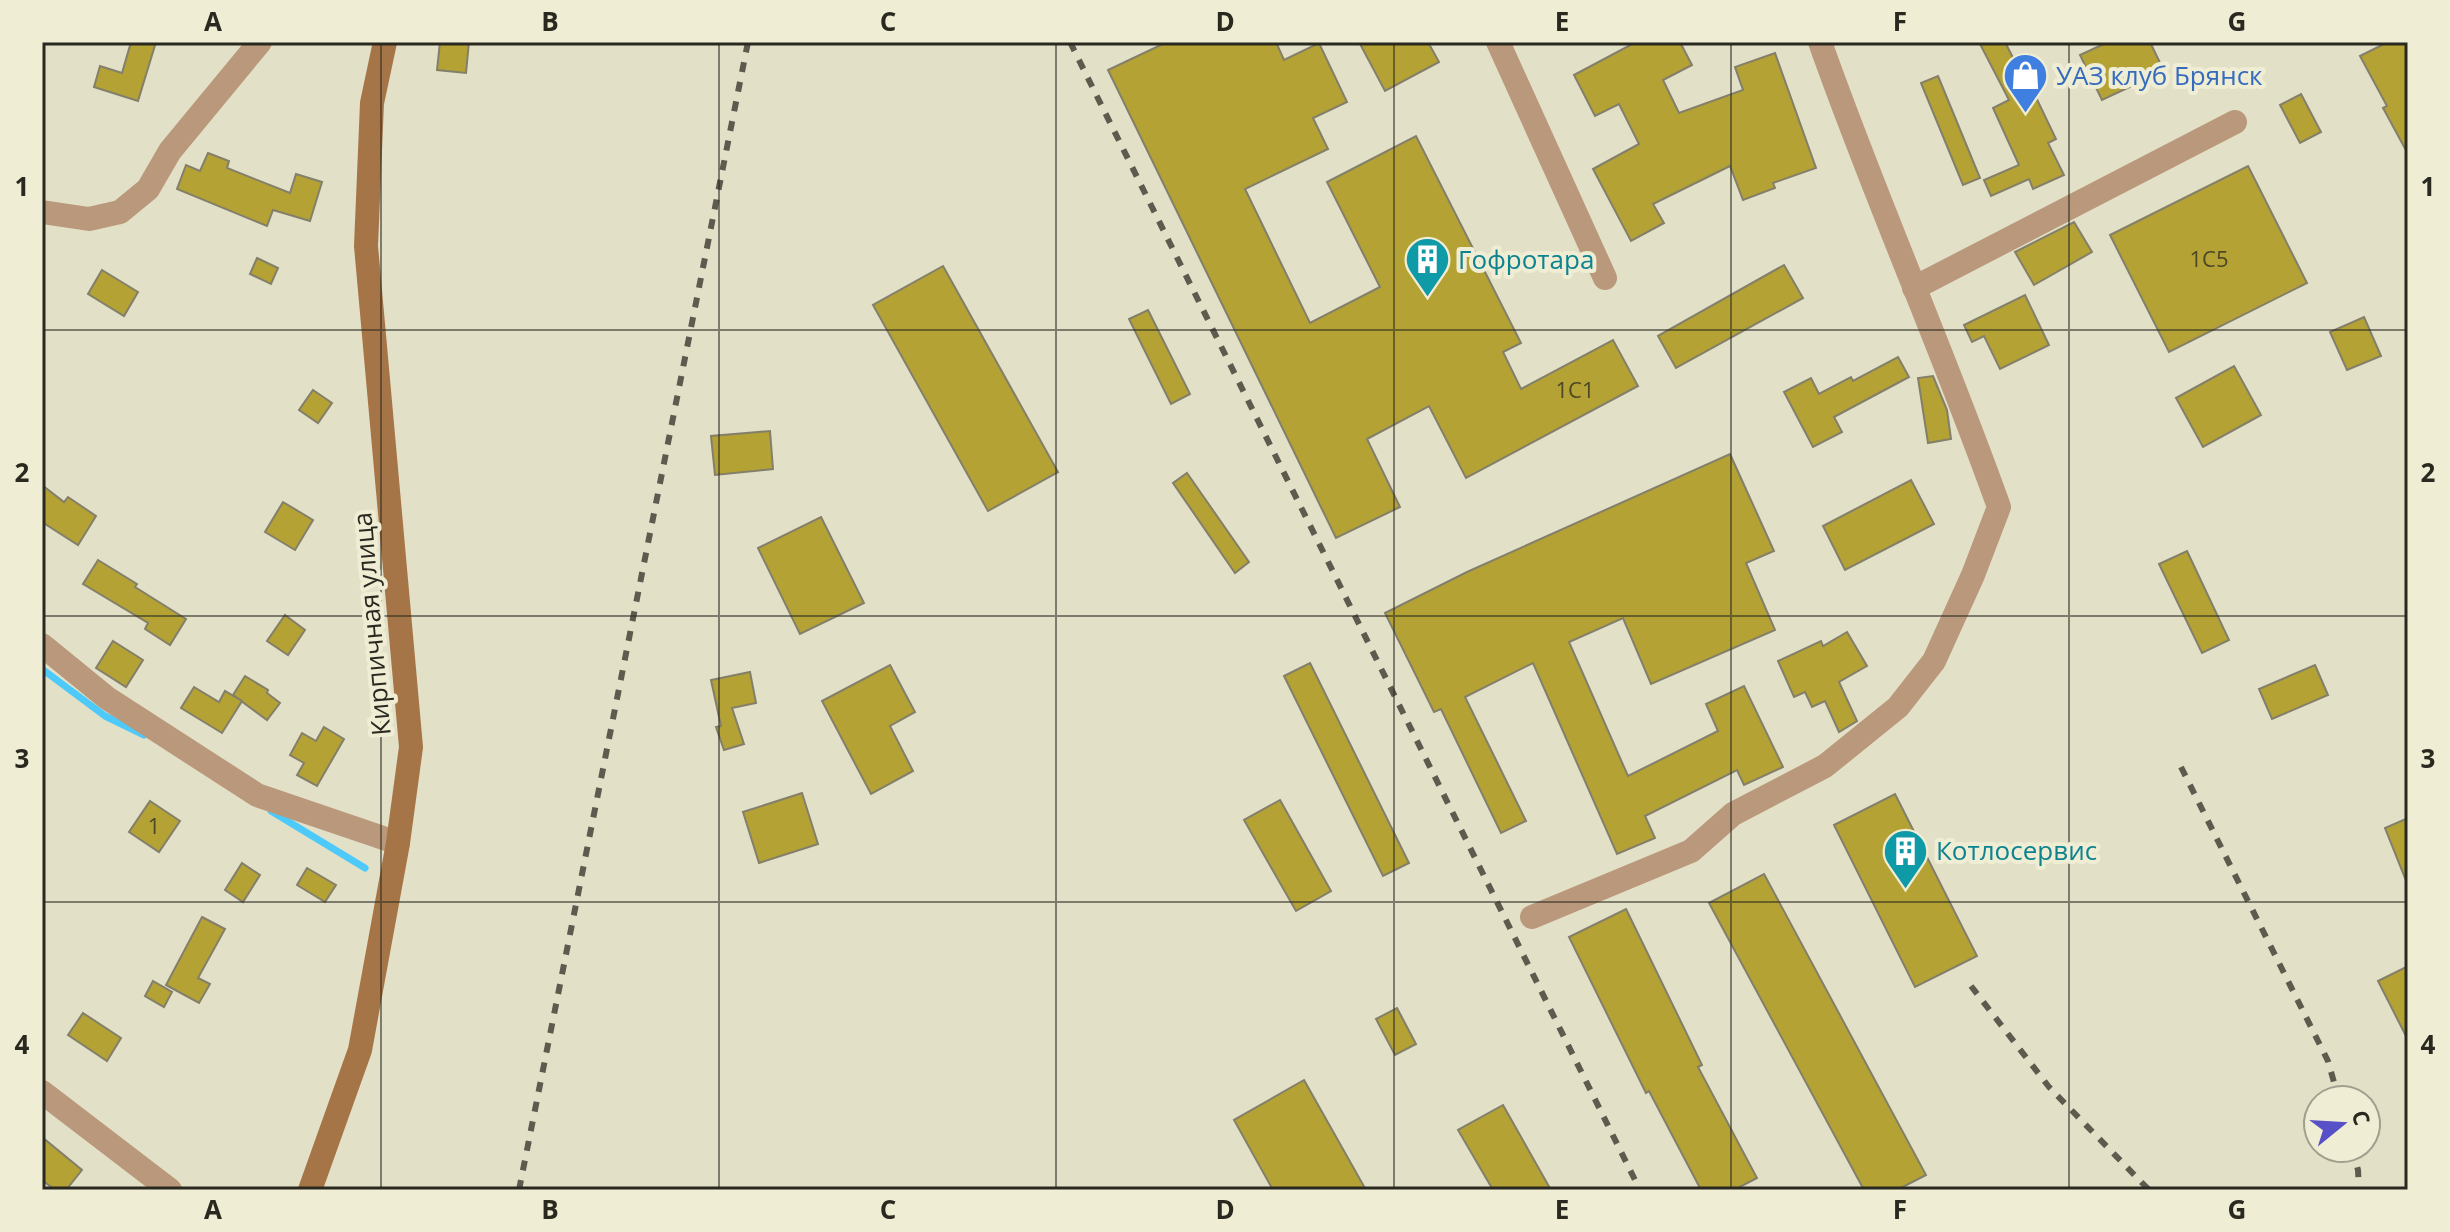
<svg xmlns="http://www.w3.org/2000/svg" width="2450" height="1232" font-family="'Open Sans',sans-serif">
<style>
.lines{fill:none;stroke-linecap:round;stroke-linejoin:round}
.stream{stroke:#4dcafa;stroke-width:7}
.building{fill:#b4a234;stroke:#837f6a;stroke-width:2}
.street{stroke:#ba987b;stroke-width:24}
.secondary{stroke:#a67547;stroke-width:24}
.rail{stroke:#5d5b4e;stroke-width:6;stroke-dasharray:10 10;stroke-linecap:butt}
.grid{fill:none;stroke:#2a2920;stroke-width:2;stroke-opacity:0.55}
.labels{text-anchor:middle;stroke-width:8;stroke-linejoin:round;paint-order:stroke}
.number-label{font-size:22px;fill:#4c4725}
.shop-label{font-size:26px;fill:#366cbe;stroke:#f0edd5;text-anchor:start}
.culture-label{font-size:26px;fill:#0d838f;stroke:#f0edd5;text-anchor:start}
.street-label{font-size:26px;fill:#2a2920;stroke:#f0edd5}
.neatline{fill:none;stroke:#2a2920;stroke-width:3}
.grid-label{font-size:26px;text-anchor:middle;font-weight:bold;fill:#2a2920}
</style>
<rect width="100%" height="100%" fill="#e3e0c8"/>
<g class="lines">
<g class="stream">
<polyline points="42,669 105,716 144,735"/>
<polyline points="271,811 365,868"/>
</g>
</g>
<g class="building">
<polygon points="131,42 156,42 138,101 94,87 100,66 122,73"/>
<polygon points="440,42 469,42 466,73 437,70"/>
<polygon points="1167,42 1276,42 1284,60 1319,43 1347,102 1313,118 1328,149 1245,189 1310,323 1380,287 1327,182 1416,136 1521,343 1503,352 1521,389 1613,340 1638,386 1466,478 1429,406 1367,439 1400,507 1336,538 1108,70"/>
<polygon points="1359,42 1428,42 1439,62 1385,91"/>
<polygon points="1636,42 1680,42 1692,65 1663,80 1679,113 1743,90 1735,67 1775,53 1816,168 1773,183 1775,188 1743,200 1730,166 1653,204 1664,223 1631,241 1593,169 1639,144 1619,104 1595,116 1574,75"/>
<polygon points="1979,42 2005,42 2030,91 2032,89 2056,139 2048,143 2064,175 2033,189 2029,179 1991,196 1984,180 2019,165 1993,108 2009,100"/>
<polygon points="2108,42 2150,42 2164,71 2102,100 2080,55"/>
<polygon points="2388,42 2408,42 2408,154 2383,108 2387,106 2360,56"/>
<polygon points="1938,76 1980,178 1963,185 1921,83"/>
<polygon points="2301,94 2321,132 2300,143 2280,105"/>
<polygon points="208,153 229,161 227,168 290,193 296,174 322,182 310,221 273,210 267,226 177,189 186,165 200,171"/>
<polygon points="2248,166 2307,283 2169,352 2110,235"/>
<polygon points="2074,222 2092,252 2034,285 2015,252"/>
<polygon points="257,258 278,268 271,284 250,274"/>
<polygon points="1784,265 1803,298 1676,368 1658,336"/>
<polygon points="943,266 1058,472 988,511 873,305"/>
<polygon points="102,270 138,292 124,316 88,294"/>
<polygon points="2025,295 2049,345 2000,369 1984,336 1972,342 1964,325"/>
<polygon points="1148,310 1190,394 1171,404 1129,319"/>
<polygon points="2364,317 2381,356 2347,370 2330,332"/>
<polygon points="1898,357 1909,377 1834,417 1842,432 1813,447 1784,392 1811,378 1819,394 1851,377 1853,381"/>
<polygon points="2234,366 2261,415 2203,447 2176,398"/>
<polygon points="1933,376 1947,410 1951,439 1928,443 1918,378"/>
<polygon points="313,390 332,403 318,423 299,410"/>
<polygon points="770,431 773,469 715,475 711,436"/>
<polygon points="1730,454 1774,551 1746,563 1775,630 1651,684 1623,618 1569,642 1628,776 1718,731 1706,704 1744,686 1783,767 1744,785 1737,770 1645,816 1655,838 1617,854 1533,663 1465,697 1526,821 1501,833 1441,709 1434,712 1385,613 1467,572"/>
<polygon points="1187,473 1249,562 1235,573 1173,483"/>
<polygon points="1911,480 1934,524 1845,570 1823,526"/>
<polygon points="42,485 64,502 68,497 96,516 78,545 42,522"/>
<polygon points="283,502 313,520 295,550 265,532"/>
<polygon points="821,517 864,603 800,634 758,548"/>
<polygon points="2187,551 2229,640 2202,653 2159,564"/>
<polygon points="98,560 137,584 135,587 186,619 170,645 145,629 148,623 83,584"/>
<polygon points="285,615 305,630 288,655 267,641"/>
<polygon points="1847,632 1867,666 1839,682 1857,721 1839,732 1825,701 1812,707 1805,692 1794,697 1778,661 1821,641 1823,646"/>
<polygon points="113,641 143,660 126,687 96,668"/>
<polygon points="1310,663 1409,863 1383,876 1284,676"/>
<polygon points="890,665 915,712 890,726 913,771 871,794 822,701"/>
<polygon points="2315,665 2328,695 2272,719 2259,689"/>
<polygon points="750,672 756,703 732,708 744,744 724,750 716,727 721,726 711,680"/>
<polygon points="245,676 268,690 267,693 280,703 267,720 233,695"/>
<polygon points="194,687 219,702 225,691 242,701 222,733 181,708"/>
<polygon points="324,727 344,739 317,786 297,775 304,763 290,755 302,733 316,741"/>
<polygon points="802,793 818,844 759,863 743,812"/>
<polygon points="1895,794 1977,956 1915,987 1834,825"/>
<polygon points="1280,800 1331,891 1296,911 1244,820"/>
<polygon points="150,801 180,821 159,852 129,832"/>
<polygon points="2408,818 2408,883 2407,883 2385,828"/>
<polygon points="242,863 260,875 243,902 225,890"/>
<polygon points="307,868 336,885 325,902 297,885"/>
<polygon points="1764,874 1926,1175 1897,1190 1864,1190 1709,903"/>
<polygon points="1626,909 1702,1065 1698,1067 1757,1178 1734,1190 1701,1190 1649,1091 1646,1093 1569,937"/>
<polygon points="202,917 225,929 198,978 210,984 199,1003 166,985"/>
<polygon points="2408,966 2408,1040 2378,981"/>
<polygon points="153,981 172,992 164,1007 145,996"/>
<polygon points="1397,1008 1416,1044 1395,1055 1376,1019"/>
<polygon points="83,1013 121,1038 107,1061 68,1035"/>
<polygon points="1304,1080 1366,1190 1273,1190 1234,1120"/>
<polygon points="1503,1105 1551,1190 1493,1190 1458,1130"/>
<polygon points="42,1137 82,1170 66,1190 55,1190 42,1180"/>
</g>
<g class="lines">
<g class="street">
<polyline points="1498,42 1605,278"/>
<polyline points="42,212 89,219 120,212 148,189 170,151 260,42"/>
<polyline points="1914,288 2235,122"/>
<polyline points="42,645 107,698 257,795 398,843"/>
<path d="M 1532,917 L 1691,851 L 1733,814 L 1825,766 L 1898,707 L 1934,661 L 1973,575 L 1999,507 C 1943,350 1875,198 1820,42"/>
<polyline points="42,1092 170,1190"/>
</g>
<polyline class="secondary" points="310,1190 360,1050 398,843 411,747 366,246 372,103 385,42"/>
<g class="rail">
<polyline points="1070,42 1640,1190"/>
<polyline points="2181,767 2328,1061 2339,1100"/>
<polyline points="1971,986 2049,1087 2149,1190"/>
<polyline points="2352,1148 2358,1170 2359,1190"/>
<polyline points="519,1190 748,42"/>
</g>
</g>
<path class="grid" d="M 381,42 L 381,1190M 719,42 L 719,1190M 1056,42 L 1056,1190M 1394,42 L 1394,1190M 1731,42 L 1731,1190M 2069,42 L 2069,1190M 42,330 L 2408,330M 42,616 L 2408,616M 42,902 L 2408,902"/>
<defs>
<symbol id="shop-pin" viewBox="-11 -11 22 30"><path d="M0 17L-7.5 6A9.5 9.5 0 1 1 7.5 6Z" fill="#3f7fe0" stroke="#f0edd5"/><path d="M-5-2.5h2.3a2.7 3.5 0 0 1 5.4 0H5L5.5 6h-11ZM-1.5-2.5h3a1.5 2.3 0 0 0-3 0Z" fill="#fff"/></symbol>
<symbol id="building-pin" viewBox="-11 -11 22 30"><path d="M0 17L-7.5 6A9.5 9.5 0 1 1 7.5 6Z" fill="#0f9aa8" stroke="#f0edd5"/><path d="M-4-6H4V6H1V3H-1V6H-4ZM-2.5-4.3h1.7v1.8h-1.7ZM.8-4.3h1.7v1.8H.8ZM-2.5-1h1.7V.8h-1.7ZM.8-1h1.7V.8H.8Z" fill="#fff"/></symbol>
</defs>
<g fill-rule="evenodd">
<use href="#shop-pin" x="2000" y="50" width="51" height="69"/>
<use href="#building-pin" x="1402" y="234" width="51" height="69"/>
<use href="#building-pin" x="1880" y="826" width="51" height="69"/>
</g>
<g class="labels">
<g class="number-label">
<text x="2209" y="267">1С5</text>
<text x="1575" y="398">1С1</text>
<text x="154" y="834">1</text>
</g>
<g class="shop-label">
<text x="2056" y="85">УАЗ клуб Брянск</text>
</g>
<g class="culture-label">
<text x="1458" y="269">Гофротара</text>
<text x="1936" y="860">Котлосервис</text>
</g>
<g class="street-label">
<text transform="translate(372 624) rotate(-95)" y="9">Кирпичная улица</text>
</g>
</g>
<rect width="2450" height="1232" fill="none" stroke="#f0edd5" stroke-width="88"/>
<g transform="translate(2342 1124) rotate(72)"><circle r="38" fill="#f0edd5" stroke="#a19f8d" stroke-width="2"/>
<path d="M0-6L14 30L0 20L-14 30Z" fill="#5750c7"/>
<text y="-12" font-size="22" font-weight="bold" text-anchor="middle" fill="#2a2920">С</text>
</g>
<rect x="44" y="44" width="2362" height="1144" class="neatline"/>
<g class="grid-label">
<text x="213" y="31">A</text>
<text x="550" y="31">B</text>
<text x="888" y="31">C</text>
<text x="1225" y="31">D</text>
<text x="1562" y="31">E</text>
<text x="1900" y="31">F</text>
<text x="2237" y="31">G</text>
<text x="22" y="196">1</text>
<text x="2428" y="196">1</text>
<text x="22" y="482">2</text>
<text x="2428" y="482">2</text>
<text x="22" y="768">3</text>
<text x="2428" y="768">3</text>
<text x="22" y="1054">4</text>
<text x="2428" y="1054">4</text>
<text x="213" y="1219">A</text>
<text x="550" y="1219">B</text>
<text x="888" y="1219">C</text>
<text x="1225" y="1219">D</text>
<text x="1562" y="1219">E</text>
<text x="1900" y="1219">F</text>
<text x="2237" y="1219">G</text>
</g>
</svg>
